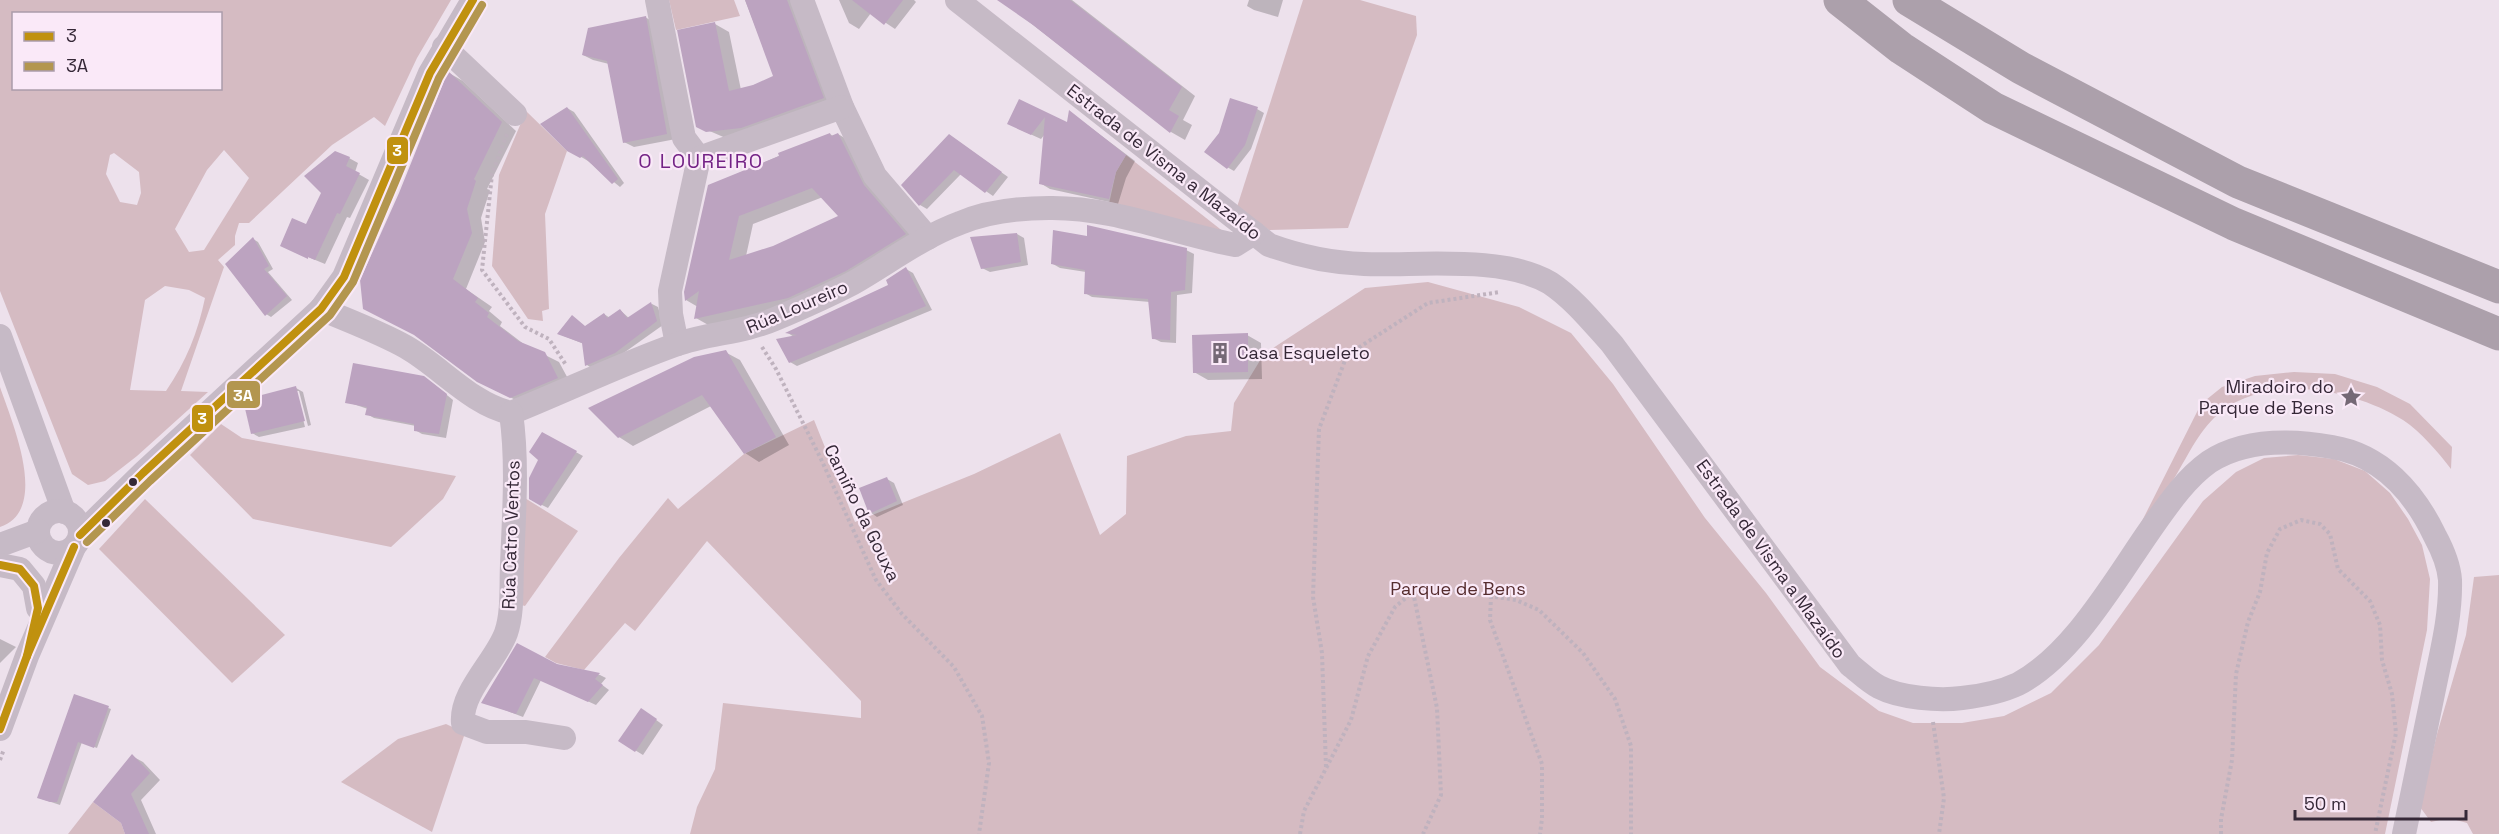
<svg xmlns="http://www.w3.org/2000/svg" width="2499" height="834" font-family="'Space Grotesk',sans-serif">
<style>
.green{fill:#d5bbc2;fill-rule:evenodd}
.shadow{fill:#0003;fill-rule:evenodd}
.building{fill:#bca3c0;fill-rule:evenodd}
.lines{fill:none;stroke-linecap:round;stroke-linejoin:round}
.path{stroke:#bfb2be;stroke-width:4;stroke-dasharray:3 3;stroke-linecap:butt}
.minor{stroke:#c6bac6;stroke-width:24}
.highway{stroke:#aca0ab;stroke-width:33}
.bus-1-casing{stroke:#fae9f8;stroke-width:12}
.bus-2-casing{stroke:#fae9f8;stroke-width:12}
.bus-1{stroke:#c0910f;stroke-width:8}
.bus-2{stroke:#b3964f;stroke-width:8}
.bus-dot{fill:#352837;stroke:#fae9f8;stroke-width:2}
.labels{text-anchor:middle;stroke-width:4.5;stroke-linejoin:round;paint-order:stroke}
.street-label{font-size:18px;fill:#352837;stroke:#fae9f8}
.poi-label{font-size:18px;fill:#352837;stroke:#fae9f8;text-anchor:start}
.park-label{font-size:18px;fill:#552c2e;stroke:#fae9f8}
.neighbourhood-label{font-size:20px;letter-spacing:1.5px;fill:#732285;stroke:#fae9f8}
.line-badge{stroke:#fae9f8;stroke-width:2}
.badge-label{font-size:16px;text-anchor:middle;font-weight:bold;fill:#fff}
</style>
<rect width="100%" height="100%" fill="#ede1ec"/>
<g class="green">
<path d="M 0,0 L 451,0 L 417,58 L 385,126 L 374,117 L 332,145 L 249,223 L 239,223 L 235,236 L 235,245 L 218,260 L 224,267 L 181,391 L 208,392 L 137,456 L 105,481 L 88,485 L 72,474 L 0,291 ZM 14,14 L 220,14 L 220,88 L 14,88 ZM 224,150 L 249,178 L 204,250 L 189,252 L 175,229 L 207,170 ZM 114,153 L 139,172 L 141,193 L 137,205 L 120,202 L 106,174 L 110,155 ZM 165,286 L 189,290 L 205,298 C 198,332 186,362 166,391 L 130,390 L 145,300 Z"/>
<polygon points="669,0 734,0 740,16 676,30"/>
<polygon points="1303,0 1360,0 1416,16 1417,35 1348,228 1269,230 1237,207"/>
<polygon points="526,111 567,151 545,214 549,309 542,311 543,321 528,319 492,266 499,175"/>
<polygon points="1126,155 1229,236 1108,208 1116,172"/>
<polygon points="1428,282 1519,307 1571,333 1613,384 1705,518 1766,593 1820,667 1879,711 1913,723 1962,723 2004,716 2051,693 2099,645 2203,501 2236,472 2264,458 2298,455 2334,459 2365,471 2390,493 2408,519 2422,545 2430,579 2427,630 2385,834 690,834 697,807 715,769 723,703 861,718 861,701 707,541 635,631 625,623 584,670 556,663 545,657 619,558 668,498 678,509 744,454 814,420 855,522 974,474 1060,433 1100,535 1126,514 1127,456 1186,436 1231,431 1234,403 1264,354 1365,288"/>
<path d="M 2294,372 L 2335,374 L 2377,387 L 2410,404 L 2452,447 L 2451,469 C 2438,452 2421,432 2403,420 C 2355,390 2271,373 2222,411 C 2200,428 2189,454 2175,477 C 2165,494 2151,509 2140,525 L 2201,404 L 2222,387 L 2255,376 Z"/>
<path d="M 0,387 C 11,420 51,510 0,527 Z"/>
<polygon points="221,424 242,438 456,476 443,499 391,547 253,519 190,455"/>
<polygon points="520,495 578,531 525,606 514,603"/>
<polygon points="145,499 285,635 232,683 99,549"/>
<polygon points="2499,575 2499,834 2473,834 2467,823 2449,818 2431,822 2420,807 2437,734 2466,635 2474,577"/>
<polygon points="446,724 465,733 432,832 341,782 398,739"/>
<polygon points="93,802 121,823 125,834 68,834"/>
</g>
<g class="shadow">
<polygon points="745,0 797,0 837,106 728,139 698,126 715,24 729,32 741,90 775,77"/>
<polygon points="839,0 914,0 916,2 895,29 871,13 859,29 849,23"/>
<polygon points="1001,0 1072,0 1195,96 1183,120 1192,125 1185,140 1171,132"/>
<polygon points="1249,0 1283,0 1278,17 1254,10 1247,6"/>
<polygon points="645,17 655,23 676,139 634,147 624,142 609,64 593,60 583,55"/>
<polygon points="449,73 463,81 516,131 487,189 490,190 481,218 485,242 466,289 492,307 489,311 502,322 500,326 525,345 559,362 572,386 526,405 493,389 400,193"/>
<polygon points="1020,101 1068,124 1070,112 1135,161 1126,178 1118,204 1050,189 1040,183 1045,134 1041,139 1019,129"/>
<polygon points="567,108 574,112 624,183 620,187 588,161 568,149"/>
<polygon points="1257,109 1264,113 1251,149 1234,171 1227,167"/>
<path d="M 830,134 L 833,136 L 838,134 L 853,143 L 919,242 L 802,305 L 710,326 L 696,318 L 698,307 L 686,300 L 686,292 L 709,186 ZM 823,197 L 841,217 L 773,247 L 746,256 L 753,224 Z"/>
<polygon points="956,140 1008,177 993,196 961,174 927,209 920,205 903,185"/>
<polygon points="349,158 358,163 355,172 369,180 350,218 347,217 325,264 291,250"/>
<polygon points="1017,234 1024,238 1028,265 990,272 982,268"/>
<polygon points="253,239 258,242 273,269 268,272 292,300 271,317 266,314"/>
<polygon points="1186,250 1194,254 1192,293 1177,295 1176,343 1161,342 1153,338 1150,302 1092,297 1085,293 1086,272 1060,268 1053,264"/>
<polygon points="906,269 913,273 932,310 797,366 790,362 794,337 788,333 890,286"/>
<polygon points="652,304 658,307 663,325 618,357 593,369 587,365 584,344 559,334 586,327 604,314 610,318 620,310 630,319"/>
<polygon points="1247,335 1261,343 1262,379 1208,380 1194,372"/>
<polygon points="725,352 740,360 789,445 759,462 745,453 711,406 633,446 619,437"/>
<polygon points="431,382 453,400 446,438 422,434 415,430 416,426 374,418 367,414 368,409 347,402"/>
<polygon points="296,388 303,392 311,425 308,426 299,391 296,391 305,427 259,437 252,433"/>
<polygon points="543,434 583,456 548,508 530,499 540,460"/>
<polygon points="887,479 894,483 903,505 877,517 870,512"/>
<polygon points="0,639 16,647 0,663"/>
<polygon points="557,665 600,675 606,678 601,684 609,690 596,705 541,680 523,717 484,702"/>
<polygon points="75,696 111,709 97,748 82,742 60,805 42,799"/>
<polygon points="648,714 663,725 643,755 620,741"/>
<polygon points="132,756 143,762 160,780 141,800 156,834 127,834"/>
</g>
<g class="building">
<polygon points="745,0 787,0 824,98 741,128 706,132 696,127 677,30 715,22 729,91 753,85 773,76"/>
<polygon points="852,0 903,0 884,25"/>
<polygon points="997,0 1070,0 1182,87 1169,110 1179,116 1170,133 1033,25"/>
<polygon points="646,16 667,134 623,143 607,61 582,55 588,28"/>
<polygon points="448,71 502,122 474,179 476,181 467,209 472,233 453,279 478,298 475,302 489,313 487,317 518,341 545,352 558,378 510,398 477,382 414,335 363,309 360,280 399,193"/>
<polygon points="1230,98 1258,107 1245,145 1227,169 1204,152 1219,133"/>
<polygon points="1019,99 1067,122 1069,110 1126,155 1116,172 1109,199 1039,184 1045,117 1031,135 1007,124"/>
<polygon points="567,107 618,179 612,184 583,156 580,158 567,151 540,124"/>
<path d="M 830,133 L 831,136 L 838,133 L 864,185 L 906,234 L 846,271 L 788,298 L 694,319 L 699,291 L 685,301 L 684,292 L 708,185 L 779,156 L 778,153 ZM 812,188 L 838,216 L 773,246 L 729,260 L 739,216 Z"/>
<polygon points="949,134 1002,172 985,193 954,170 919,206 901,185"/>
<polygon points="335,151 350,157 346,166 360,173 340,214 337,213 315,260 308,257 308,259 280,246 292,218 306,224 321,193 304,176"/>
<polygon points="1087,225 1187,248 1185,290 1171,292 1170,340 1152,339 1148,299 1084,294 1085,270 1051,264 1053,230 1087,236"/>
<polygon points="1017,233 1021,262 981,269 970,237"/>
<polygon points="253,237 269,266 264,269 287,296 265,316 225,264"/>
<polygon points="906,267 926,306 789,363 776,339 797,335 785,333 888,285 886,280"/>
<polygon points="651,302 657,321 615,353 585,366 582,343 557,334 572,315 585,326 604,313 607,318 620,309 627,318"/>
<polygon points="1248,333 1248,372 1193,373 1192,335"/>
<polygon points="726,350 776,437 744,454 702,395 618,438 588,408 694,357"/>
<polygon points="353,363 424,376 447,394 439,434 414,431 414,424 365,415 367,407 345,403"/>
<polygon points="296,386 305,421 251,434 243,400"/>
<polygon points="542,432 577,451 541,506 529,499 529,478 538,460 529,452"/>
<polygon points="887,477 897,501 869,514 859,488"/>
<polygon points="517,643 557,664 600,673 595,679 603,685 588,702 534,678 516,714 481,703"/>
<polygon points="74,694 109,706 94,748 78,742 57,802 50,802 37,798"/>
<polygon points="641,708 657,719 635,752 618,741"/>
<polygon points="132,754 150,773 131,794 149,834 125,834 121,823 93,802"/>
</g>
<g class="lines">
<g class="path">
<polyline points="507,134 492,174 482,270 525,327 549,339 566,365"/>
<polyline points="762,347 776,369 821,459 876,580 902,614 954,667 982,716 989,763 979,834"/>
<polyline points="1413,592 1437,708 1441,795 1423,834"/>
<polyline points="1491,596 1490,620 1542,764 1542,819 1540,834"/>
<polyline points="1933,722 1944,798 1939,834"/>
<polyline points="0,760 4,749"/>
<polyline points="1326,767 1322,653 1313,597 1319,429 1347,355 1428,303 1500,292"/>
<polyline points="1300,834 1304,811 1351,720 1368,656 1395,607 1413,592 1451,590 1516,600 1539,610 1583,653 1615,699 1631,746 1631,834"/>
<polyline points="2221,834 2221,819 2232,760 2236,674 2248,622 2260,592 2267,553 2280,529 2301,520 2320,524 2330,534 2338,569 2370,601 2380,625 2382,660 2392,694 2396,733 2375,834"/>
</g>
<g class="minor">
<polyline points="657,0 684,138 699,158 670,291 671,314 677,344"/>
<polyline points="802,0 842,107 875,176 928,238"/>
<path d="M 957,0 L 1269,245 C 1299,256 1332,263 1364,264 C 1418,266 1503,255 1550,283 C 1574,299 1593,323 1612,344 L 1850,665 C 1859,672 1869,682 1879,687 C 1900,698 1939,701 1962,698 C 1980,696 2001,692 2018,684 C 2073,655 2115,580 2150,530 C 2167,506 2185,479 2209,462 C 2244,439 2292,440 2332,447 C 2381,455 2414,492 2435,536 C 2442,549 2449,565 2450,580 C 2451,617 2441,654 2434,689 C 2424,738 2414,786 2404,834"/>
<polyline points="444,47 515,114"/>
<polyline points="699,158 842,107"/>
<path d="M 321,309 C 349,321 379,332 406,347 C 441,367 471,404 511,413 C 566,391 619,365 675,345 C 707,333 743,333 775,319 C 801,308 828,296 853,283 C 888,263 922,237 960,223 C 986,212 1020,208 1049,208 C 1114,207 1172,233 1235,245 L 1254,233"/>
<polyline points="0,336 64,512"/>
<path d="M 511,413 C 518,462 514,514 512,564 C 511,586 513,613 506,633 C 496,661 460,692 463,723 L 487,732 L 526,732 L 564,738"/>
<circle cx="59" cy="532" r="21"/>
<polyline points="80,535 143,473 321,309 344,277 430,73 473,0"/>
<polyline points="0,545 38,531"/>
<polyline points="0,565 20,569 34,586 38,608"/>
<polyline points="0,729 27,656 74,547"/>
</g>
<g class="highway">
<polyline points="1840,0 1901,48 1993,108 2234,224 2499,334"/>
<polyline points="1909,0 2021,68 2238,182 2499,287"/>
</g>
<defs>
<g id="bus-1">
<polyline points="80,535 143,473 321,309 344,277 430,73 473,0"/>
<polyline points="0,565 20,569 34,586 38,608 27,656"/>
<polyline points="0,729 27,656 74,547"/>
</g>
<polyline id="bus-2" points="87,542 150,481 330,315 353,282 439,78 482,5"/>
</defs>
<use href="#bus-1" class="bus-1-casing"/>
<use href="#bus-2" class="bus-2-casing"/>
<use href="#bus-1" class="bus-1"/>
<use href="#bus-2" class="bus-2"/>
</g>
<defs>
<symbol id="building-bare" viewBox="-9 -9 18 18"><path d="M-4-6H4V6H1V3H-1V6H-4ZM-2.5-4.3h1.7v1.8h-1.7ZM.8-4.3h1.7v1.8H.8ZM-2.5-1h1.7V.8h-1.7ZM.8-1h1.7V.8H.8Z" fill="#756976" stroke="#fae9f8" stroke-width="2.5" paint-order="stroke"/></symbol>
<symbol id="sight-bare" viewBox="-9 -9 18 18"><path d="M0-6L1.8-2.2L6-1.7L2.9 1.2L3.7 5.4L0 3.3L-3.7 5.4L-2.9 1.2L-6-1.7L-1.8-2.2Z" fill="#756976" stroke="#fae9f8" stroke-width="2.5" paint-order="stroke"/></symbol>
</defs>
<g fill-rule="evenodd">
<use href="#building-bare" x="1205" y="338" width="30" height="30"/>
<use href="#sight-bare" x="2336" y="382" width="30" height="30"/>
</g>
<g class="bus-dot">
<circle cx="133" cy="482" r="5"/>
<circle cx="106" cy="523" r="5"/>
</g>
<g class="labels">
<g class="street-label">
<text transform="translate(1164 162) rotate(38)" y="6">Estrada de Visma a Mazaído</text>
<text transform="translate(797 307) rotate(-23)" y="6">Rúa Loureiro</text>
<text transform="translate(862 513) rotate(64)" y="6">Camiño da Gouxa</text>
<text transform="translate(511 535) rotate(-88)" y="6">Rúa Catro Ventos</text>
<text transform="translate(1771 559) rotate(54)" y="6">Estrada de Visma a Mazaído</text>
</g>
<g class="poi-label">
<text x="1237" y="359">Casa Esqueleto</text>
<text x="2334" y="393" text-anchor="end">Miradoiro do<tspan x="2334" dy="21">Parque de Bens</tspan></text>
</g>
<g class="park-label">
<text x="1458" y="595">Parque de Bens</text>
</g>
<g class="neighbourhood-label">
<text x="701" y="168">O LOUREIRO</text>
</g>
</g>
<g class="line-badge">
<rect x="386" y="136" width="23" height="29" rx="6" fill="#c0910f"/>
<rect x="226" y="380" width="35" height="29" rx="6" fill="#b3964f"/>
<rect x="191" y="404" width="23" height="29" rx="6" fill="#c0910f"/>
</g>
<g class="badge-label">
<text x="397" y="156">3</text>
<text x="243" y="401">3A</text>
<text x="202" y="424">3</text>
</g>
<rect x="12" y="12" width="210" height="78" fill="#fae9f8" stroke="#ab9cab" stroke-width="1.5"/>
<rect x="24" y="32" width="30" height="9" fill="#c0910f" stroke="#ab9cab" stroke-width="1.5"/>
<text x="66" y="42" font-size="18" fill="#352837">3</text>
<rect x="24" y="62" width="30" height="9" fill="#b3964f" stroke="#ab9cab" stroke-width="1.5"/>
<text x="66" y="72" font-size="18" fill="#352837">3A</text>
<path d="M2295 810v9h171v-9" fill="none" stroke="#352837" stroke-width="3"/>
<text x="2304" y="810" font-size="18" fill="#352837" stroke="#fae9f8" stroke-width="4.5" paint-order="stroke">50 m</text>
</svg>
